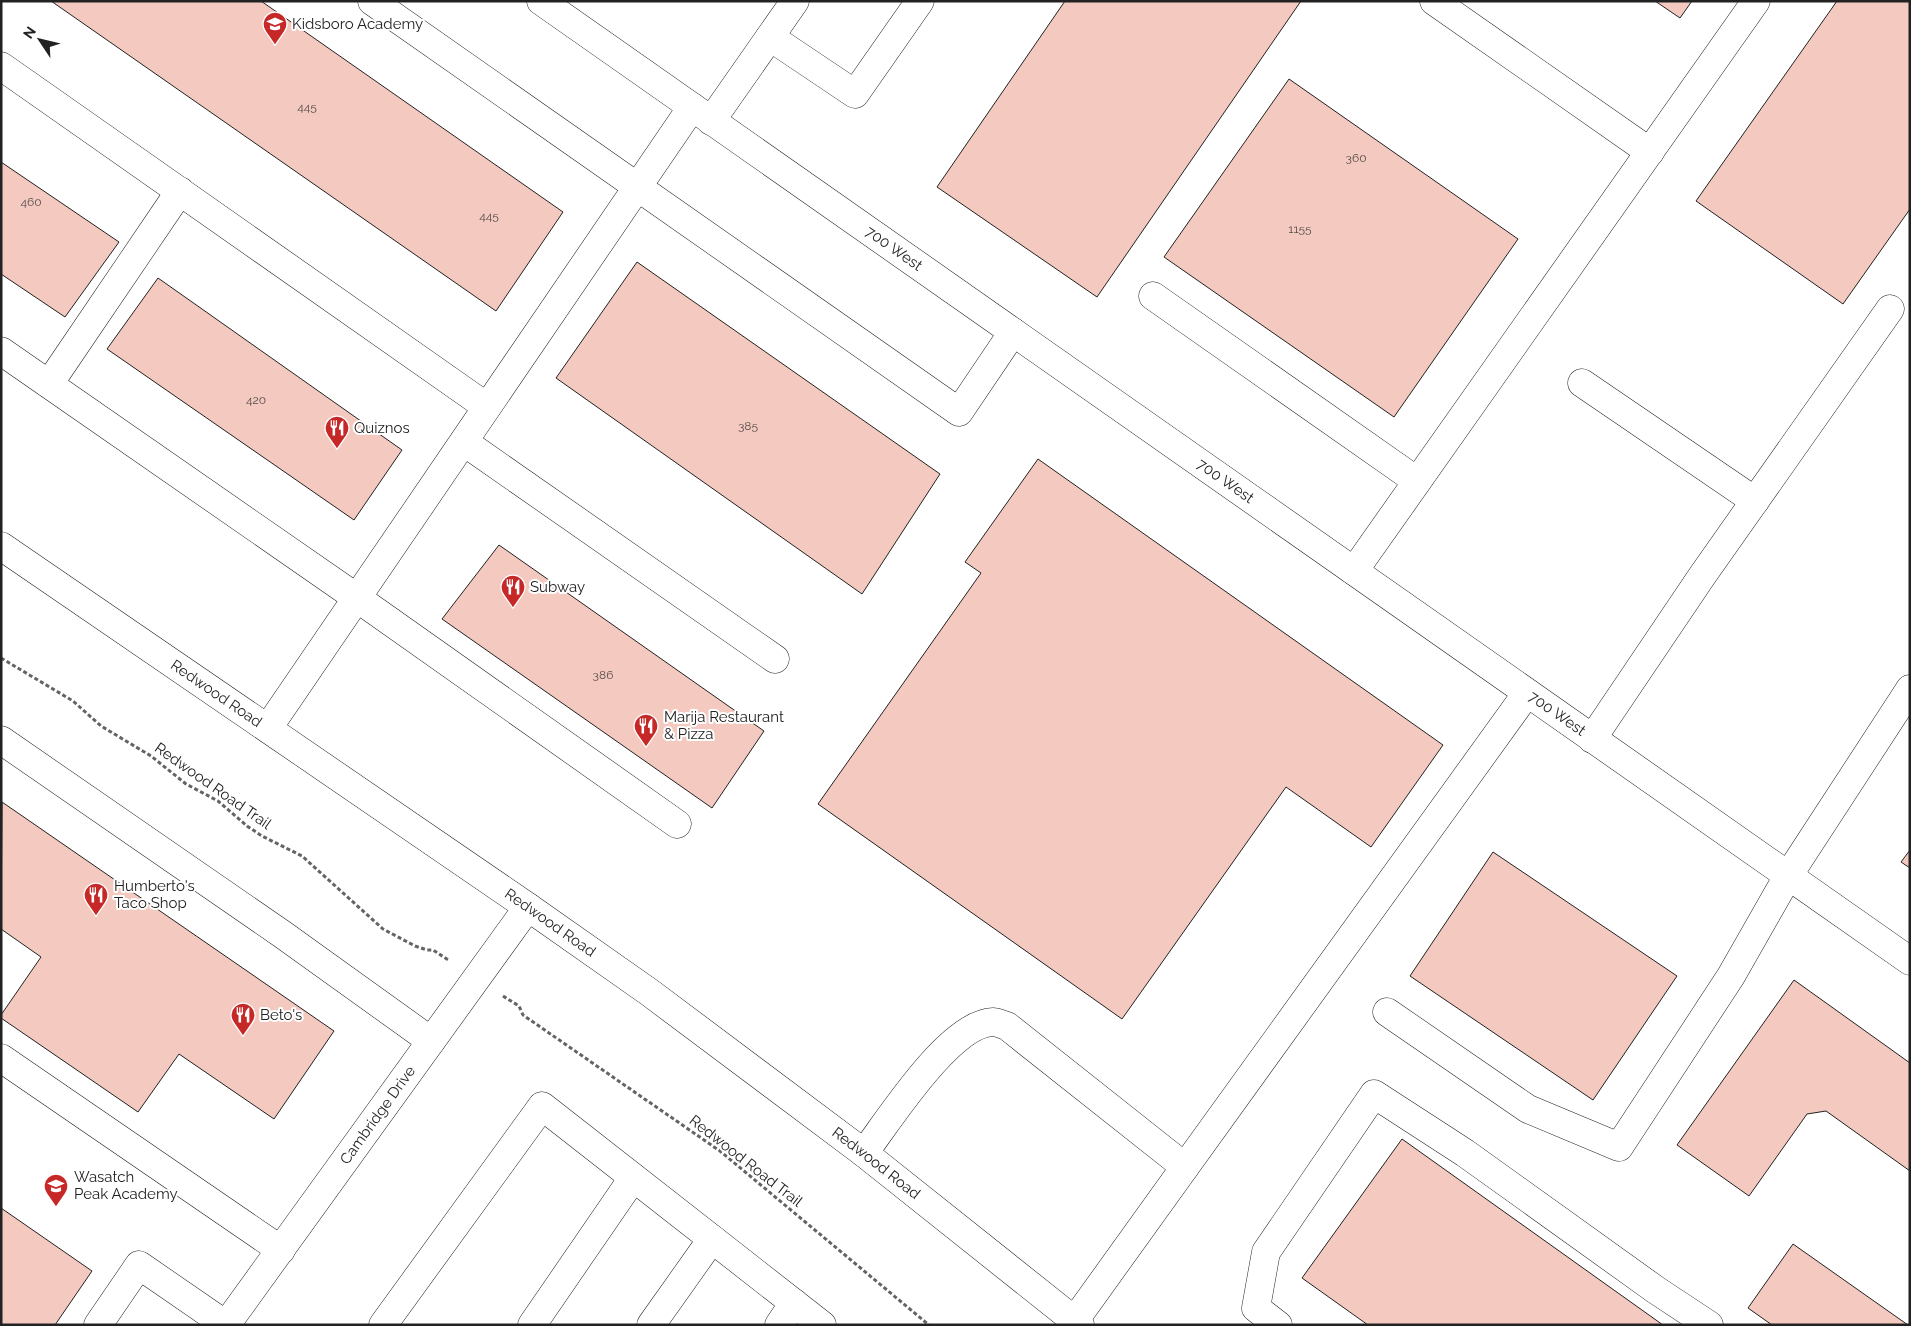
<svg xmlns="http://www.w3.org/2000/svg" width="1911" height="1326" font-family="Raleway,sans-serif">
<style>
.building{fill:#f3c9c0;stroke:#222}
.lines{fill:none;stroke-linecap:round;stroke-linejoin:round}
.minor-casing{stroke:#222;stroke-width:29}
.major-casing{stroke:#222;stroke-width:29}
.path{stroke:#646464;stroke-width:3;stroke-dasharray:4 2.5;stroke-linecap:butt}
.minor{stroke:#fff;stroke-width:28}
.major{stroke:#fff;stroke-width:28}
.labels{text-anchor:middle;stroke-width:4;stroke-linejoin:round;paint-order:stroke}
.number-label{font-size:12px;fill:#564c4a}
.poi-label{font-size:15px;fill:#222;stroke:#fff;text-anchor:start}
.street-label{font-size:15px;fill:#222;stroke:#fff}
</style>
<rect width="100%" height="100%" fill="#fff"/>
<g class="building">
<polygon points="51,1 261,1 563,212 496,311"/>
<polygon points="1065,1 1301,1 1097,297 937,187"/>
<polygon points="1655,1 1692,1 1680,18"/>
<polygon points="1837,1 1910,1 1910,209 1843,304 1696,201"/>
<polygon points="1289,79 1518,239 1394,417 1164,257"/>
<polygon points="1,162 119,242 65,317 1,274"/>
<polygon points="637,262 940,474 862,594 556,378"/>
<polygon points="158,278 402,450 354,520 107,349"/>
<polygon points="1038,459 1443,745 1371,847 1286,787 1122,1019 818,804 981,573 965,562"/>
<polygon points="499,545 764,731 712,808 442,619"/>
<polygon points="2,802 334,1031 274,1119 179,1054 138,1112 1,1018 1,1015 41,957 1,929"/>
<polygon points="1910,850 1910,868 1901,862"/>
<polygon points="1493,852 1677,976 1593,1100 1410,976"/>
<polygon points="1794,980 1910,1063 1910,1171 1826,1111 1807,1114 1749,1196 1677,1145"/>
<polygon points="1402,1139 1663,1325 1368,1325 1302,1278"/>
<polygon points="1,1208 92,1271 55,1325 1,1325"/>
<polygon points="1793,1244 1908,1325 1772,1325 1748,1308"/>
</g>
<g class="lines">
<defs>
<g id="minor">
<polyline points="372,1 959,412 1013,332"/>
<path id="s1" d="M 541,1 L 1910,961"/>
<polyline points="1434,1 1650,152"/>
<polyline points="770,37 855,94 920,1"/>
<polyline points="1,66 487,407"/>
<polyline points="711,121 795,1"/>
<polyline points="1153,296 1417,481"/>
<polyline points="1,351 357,598 677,824"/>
<polyline points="1582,383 1755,501"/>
<polyline points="49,384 180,191"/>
<polyline points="464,442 775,659"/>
<polyline points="1354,571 1756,1"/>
<polyline points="268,728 692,107"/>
<polyline points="1592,739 1702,576 1890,309"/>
<polyline points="1,740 282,934 431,1041"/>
<polyline points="1387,1012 1528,1109 1619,1147 1731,976 1788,876 1910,689"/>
<polyline points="1,1058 281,1250"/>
<path d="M 864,1153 C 889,1120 950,1023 993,1022 C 997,1022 1003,1025 1007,1026 L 1185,1167 L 1075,1320"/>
<polyline points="1185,1167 1527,693"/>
<polyline points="98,1325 139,1265 226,1325"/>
<path id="s2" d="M 226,1325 L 528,907"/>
<polyline points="383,1325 542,1106 822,1325"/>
<polyline points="532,1325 633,1178"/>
<polyline points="651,1325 712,1239"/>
<polyline points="779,1325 794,1303"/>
<polyline points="1278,1325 1256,1308 1266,1252 1374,1094 1465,1153 1656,1290 1709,1325"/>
</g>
<g id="major">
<path id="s3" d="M 1,546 L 528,907 L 649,992 L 864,1153 L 1080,1325"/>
</g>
</defs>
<use href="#minor" class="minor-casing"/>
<use href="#major" class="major-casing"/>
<g class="path">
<polyline points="1,658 73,701 101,726 151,756 186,784 218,801 247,826 262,836 302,856 383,929 415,946 427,950 433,950 450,961"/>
<polyline points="503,996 519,1006 523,1015 720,1151 929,1325"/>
</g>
<use href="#minor" class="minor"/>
<use href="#major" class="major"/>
</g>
<defs>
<symbol id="school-pin" viewBox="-11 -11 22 30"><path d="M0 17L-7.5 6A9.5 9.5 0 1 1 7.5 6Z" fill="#c62828" stroke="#fff"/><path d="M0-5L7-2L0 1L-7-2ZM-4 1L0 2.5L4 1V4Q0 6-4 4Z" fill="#fff"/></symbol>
<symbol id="restaurant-pin" viewBox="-11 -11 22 30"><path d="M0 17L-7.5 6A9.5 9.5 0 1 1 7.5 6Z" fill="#c62828" stroke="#fff"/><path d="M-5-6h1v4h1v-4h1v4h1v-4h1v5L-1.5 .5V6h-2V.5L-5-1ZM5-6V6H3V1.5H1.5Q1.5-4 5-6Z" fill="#fff"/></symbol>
</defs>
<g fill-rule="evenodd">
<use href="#school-pin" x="261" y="10" width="28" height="38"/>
<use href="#restaurant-pin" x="323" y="414" width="28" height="38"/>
<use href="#restaurant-pin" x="499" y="573" width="28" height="38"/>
<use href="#restaurant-pin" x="632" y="712" width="28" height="38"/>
<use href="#restaurant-pin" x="82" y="881" width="28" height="38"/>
<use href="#restaurant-pin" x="229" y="1001" width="28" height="38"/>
<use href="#school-pin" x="42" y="1172" width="28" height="38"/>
</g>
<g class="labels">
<g class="number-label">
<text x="307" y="111">445</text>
<text x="1356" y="162">360</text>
<text x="31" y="206">460</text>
<text x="489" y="220">445</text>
<text x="1300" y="233">1155</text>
<text x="256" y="404">420</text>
<text x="748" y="430">385</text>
<text x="603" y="679">386</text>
</g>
<g class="poi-label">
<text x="292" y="29">Kidsboro Academy</text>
<text x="354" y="433">Quiznos</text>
<text x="530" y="592">Subway</text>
<text x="664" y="722">Marija Restaurant<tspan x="664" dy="17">&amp; Pizza</tspan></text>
<text x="114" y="891">Humberto's<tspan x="114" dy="17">Taco Shop</tspan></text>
<text x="260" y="1020">Beto's</text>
<text x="74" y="1182">Wasatch<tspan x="74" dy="17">Peak Academy</tspan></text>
</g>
<g class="street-label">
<text dy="5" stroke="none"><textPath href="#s1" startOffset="431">700 West</textPath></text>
<text dy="5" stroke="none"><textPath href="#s1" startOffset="836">700 West</textPath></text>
<text dy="5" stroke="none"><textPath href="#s3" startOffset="261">Redwood Road</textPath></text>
<text dy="5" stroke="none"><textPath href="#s1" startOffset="1241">700 West</textPath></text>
<text transform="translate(213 786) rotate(35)" y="5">Redwood Road Trail</text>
<text dy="5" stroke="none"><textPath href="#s3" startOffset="666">Redwood Road</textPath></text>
<text dy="5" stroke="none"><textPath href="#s2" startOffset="259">Cambridge Drive</textPath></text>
<text transform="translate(746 1161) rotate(38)" y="5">Redwood Road Trail</text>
<text dy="5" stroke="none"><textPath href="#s3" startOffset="1071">Redwood Road</textPath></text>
</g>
</g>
<rect width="1911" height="1326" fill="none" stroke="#222222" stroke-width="5"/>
<g transform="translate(40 40) rotate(305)" stroke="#ffffff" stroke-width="4" paint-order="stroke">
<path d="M0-4L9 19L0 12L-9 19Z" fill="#222222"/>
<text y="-8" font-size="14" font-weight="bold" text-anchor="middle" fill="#222222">N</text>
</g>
</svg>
